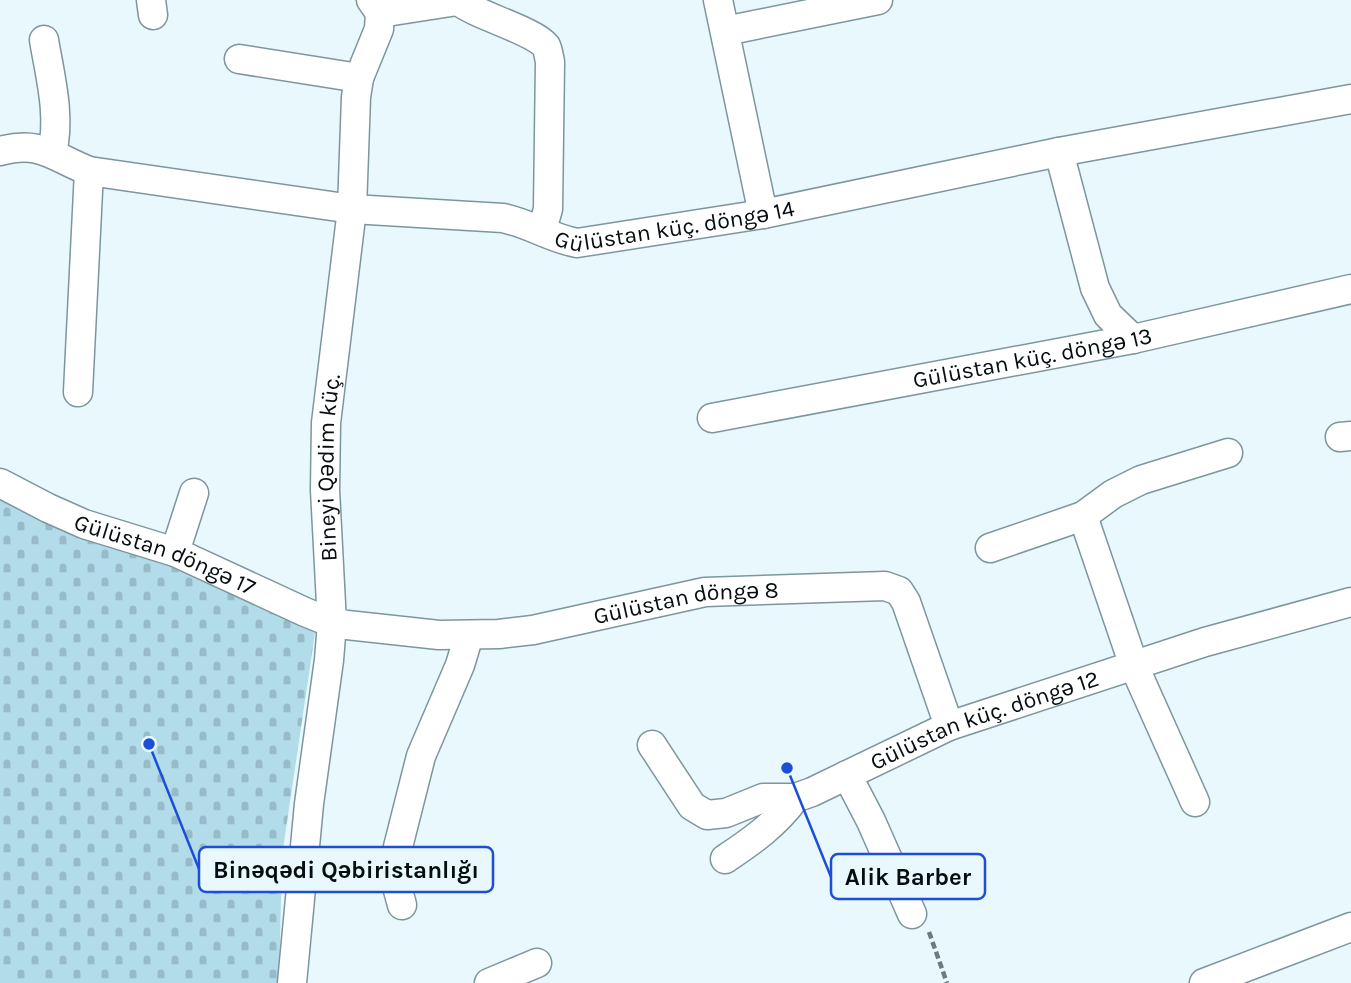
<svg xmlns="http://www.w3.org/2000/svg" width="1351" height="983" font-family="Karla,sans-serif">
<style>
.cemetery{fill:url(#cemetery-stones)}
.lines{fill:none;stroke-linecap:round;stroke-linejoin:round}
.minor-casing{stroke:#7d969d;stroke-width:31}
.path{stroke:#6e7a7e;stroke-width:4.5;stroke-dasharray:7 3.5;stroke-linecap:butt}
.minor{stroke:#fff;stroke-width:28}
.labels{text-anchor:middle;stroke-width:7;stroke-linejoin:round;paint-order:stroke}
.street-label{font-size:23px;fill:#050d10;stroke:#e8f8fd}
.leader{fill:none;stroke:#1d4ed8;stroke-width:2.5}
.callout-dot{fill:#1d4ed8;stroke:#e8f8fd;stroke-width:2.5}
.callout{fill:#e8f8fd;stroke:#1d4ed8;stroke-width:2.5}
.callout-label{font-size:24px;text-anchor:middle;font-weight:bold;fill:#050d10}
</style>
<defs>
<pattern id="cemetery-stones" width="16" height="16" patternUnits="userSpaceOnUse" patternTransform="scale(1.75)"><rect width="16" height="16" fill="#b2dce9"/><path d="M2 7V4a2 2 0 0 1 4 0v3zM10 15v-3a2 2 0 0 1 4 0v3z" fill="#98bcc7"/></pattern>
</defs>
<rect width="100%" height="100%" fill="#e8f8fd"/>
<polygon class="cemetery" points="0,490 221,582 315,633 282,856 279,983 0,983"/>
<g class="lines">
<defs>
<g id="minor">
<polyline points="151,0 153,15"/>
<path d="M 457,0 C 477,16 533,30 546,46 C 548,50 549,57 550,62 L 548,209 L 542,230"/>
<polyline points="718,0 763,214"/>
<polyline points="380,13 457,1"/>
<polyline points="725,31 878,0"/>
<path d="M 44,40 C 50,76 61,116 52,153"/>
<polyline points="239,59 359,78"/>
<path id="s1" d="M 0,151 C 41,140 53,157 89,171 L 352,209 L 503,218 C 531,224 550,238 577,243 L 763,214 L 1059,152 L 1351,99"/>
<polyline points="1059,152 1095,288 1108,315 1133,339"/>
<polyline points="78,392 89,171"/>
<path id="s2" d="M 712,418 L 1133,339 L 1351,289"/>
<polyline points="1340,437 1351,436"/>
<path id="s3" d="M 0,483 L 48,508 L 84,524 L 175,552 L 305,612 L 332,623 L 347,625 L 439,635 L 499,634 L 533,630 L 705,592 L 885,586 L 899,591 L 906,602 L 949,726"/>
<polyline points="1083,516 1134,666 1195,802"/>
<polyline points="990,548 1083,516 1113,494 1141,480 1228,453"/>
<polyline points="175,552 194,493"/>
<path id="s4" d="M 652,745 L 692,806 L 707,815 L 726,813 L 763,798 L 795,798 L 812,792 L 949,726 L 1205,642 L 1351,602"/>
<polyline points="847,775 871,821 912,914"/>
<path d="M 725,859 C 752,841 775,825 795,798"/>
<polyline points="402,905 395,879 398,847 421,756 460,665 469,635"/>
<path id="s5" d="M 292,983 L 309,804 L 329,660 L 332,623 L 325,490 L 326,423 L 352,209 L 356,97 L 359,78 L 379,29 L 380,13 L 371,0"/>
<polyline points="489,983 537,963"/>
<polyline points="1204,983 1351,927"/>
</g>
</defs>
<use href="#minor" class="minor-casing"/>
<polyline class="path" points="929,932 947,983"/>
<use href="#minor" class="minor"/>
</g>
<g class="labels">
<g class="street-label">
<text dy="8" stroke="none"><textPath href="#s1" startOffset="688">Gülüstan küç. döngə 14</textPath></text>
<text dy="8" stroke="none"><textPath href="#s2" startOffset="326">Gülüstan küç. döngə 13</textPath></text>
<text dy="8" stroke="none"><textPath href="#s5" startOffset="518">Bineyi Qədim küç.</textPath></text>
<text dy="8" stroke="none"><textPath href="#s3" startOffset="180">Gülüstan döngə 17</textPath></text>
<text dy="8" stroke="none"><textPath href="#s3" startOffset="719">Gülüstan döngə 8</textPath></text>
<text dy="8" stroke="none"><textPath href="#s4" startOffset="387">Gülüstan küç. döngə 12</textPath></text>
</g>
</g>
<path class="leader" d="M149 744L199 869M787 768L831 877"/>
<g class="callout-dot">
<circle cx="149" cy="744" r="7"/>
<circle cx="787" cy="768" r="7"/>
</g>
<g class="callout">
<rect x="199" y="847" width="294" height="45" rx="7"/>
<rect x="831" y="854" width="154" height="45" rx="7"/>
</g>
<g class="callout-label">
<text x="346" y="878">Binəqədi Qəbiristanlığı</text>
<text x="908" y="885">Alik Barber</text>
</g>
</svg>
